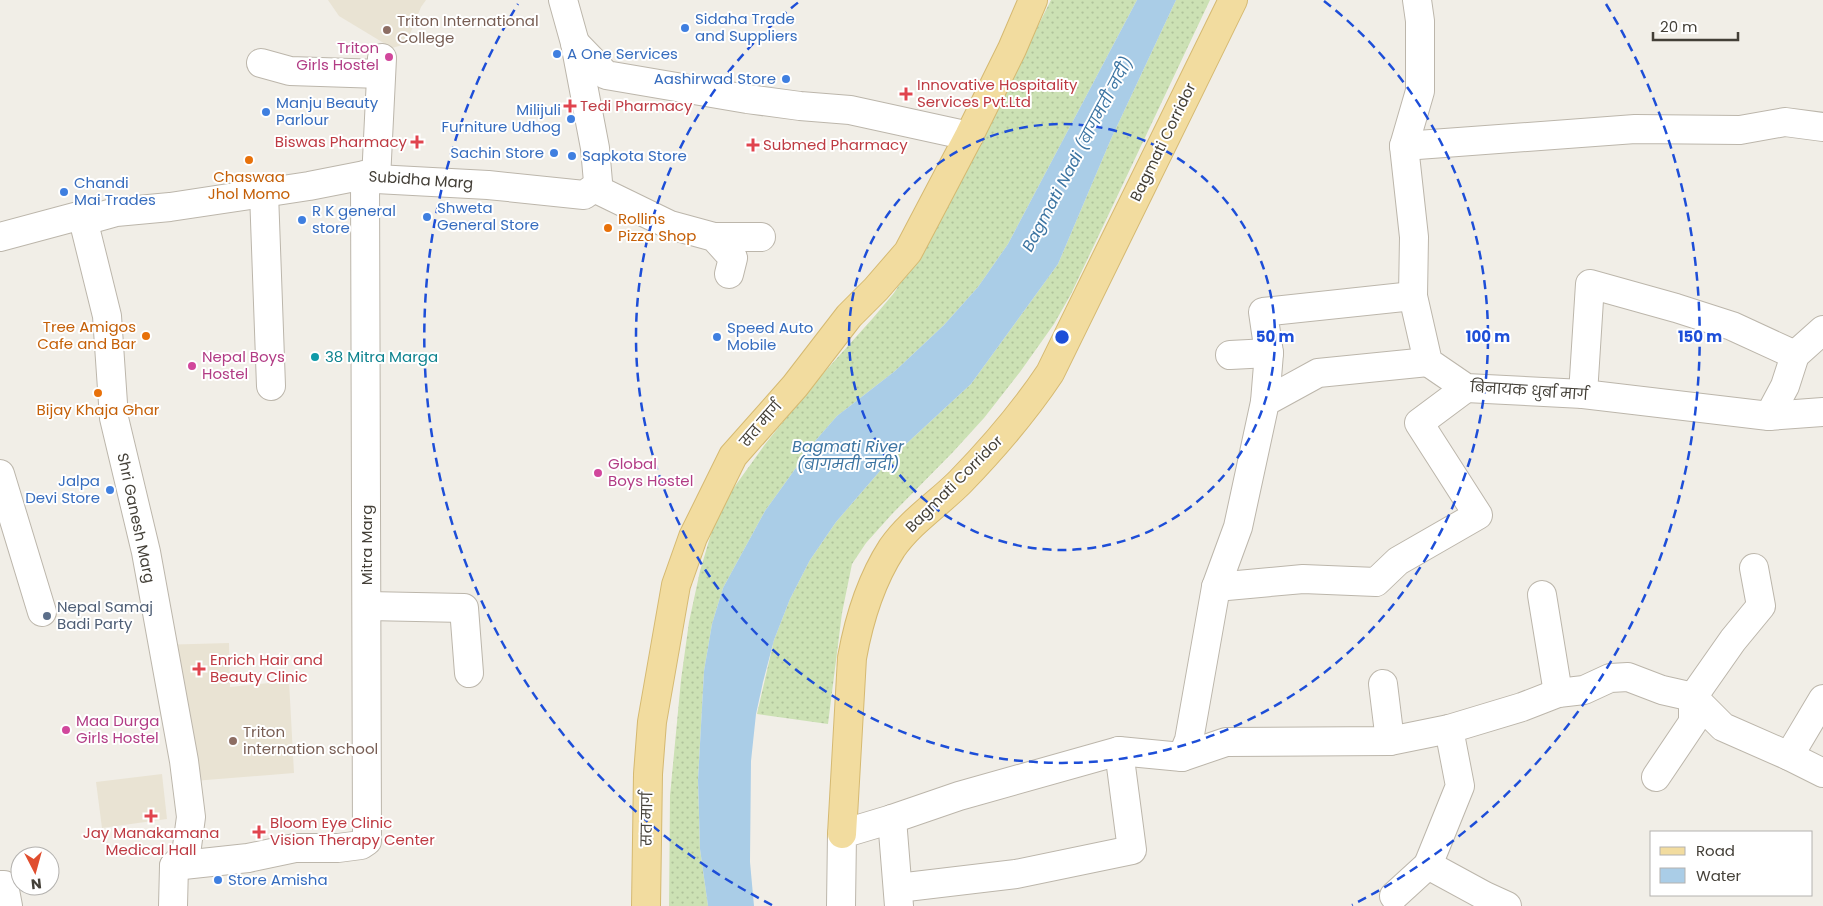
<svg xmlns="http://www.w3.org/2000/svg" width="1823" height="906" font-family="Poppins,'Noto Sans Devanagari',sans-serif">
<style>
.education{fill:#e9e3d3}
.grass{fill:url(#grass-dots)}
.water{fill:#aacde7}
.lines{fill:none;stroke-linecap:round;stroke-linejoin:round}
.minor-casing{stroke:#bcb6ab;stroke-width:30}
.major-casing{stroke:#d5b971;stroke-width:30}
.minor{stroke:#fff;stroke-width:28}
.major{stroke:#f2dc9f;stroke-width:28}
.ring{fill:none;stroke:#1d4ed8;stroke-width:2.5;stroke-dasharray:9 6}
.shop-dot{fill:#3f7fe0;stroke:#fff;stroke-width:2}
.education-dot{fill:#8d6e63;stroke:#fff;stroke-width:2}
.hotel-dot{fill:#d1479c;stroke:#fff;stroke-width:2}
.health-dot{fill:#e0444e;stroke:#fff;stroke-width:2}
.food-dot{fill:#e8710a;stroke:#fff;stroke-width:2}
.culture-dot{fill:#0f9aa8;stroke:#fff;stroke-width:2}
.service-dot{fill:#5c6f8a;stroke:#fff;stroke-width:2}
.labels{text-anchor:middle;stroke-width:4;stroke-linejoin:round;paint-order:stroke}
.shop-label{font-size:15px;fill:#366cbe;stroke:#fff;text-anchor:start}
.education-label{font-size:15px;fill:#785e54;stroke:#fff;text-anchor:start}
.hotel-label{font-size:15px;fill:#b23c85;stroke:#fff;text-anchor:start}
.health-label{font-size:15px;fill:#be3a42;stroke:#fff;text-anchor:start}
.street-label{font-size:15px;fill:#433f37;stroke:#fff}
.food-label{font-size:15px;fill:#c56008;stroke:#fff}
.culture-label{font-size:15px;fill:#0d838f;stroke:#fff;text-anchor:start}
.service-label{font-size:15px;fill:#4e5e75;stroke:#fff;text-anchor:start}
.water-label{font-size:16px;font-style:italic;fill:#3d75a2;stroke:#fff}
.centre{fill:#1d4ed8;stroke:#fff;stroke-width:2.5}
.ring-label{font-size:15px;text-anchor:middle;font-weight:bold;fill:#1d4ed8;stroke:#fff;stroke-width:4;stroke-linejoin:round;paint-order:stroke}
</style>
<defs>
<pattern id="grass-dots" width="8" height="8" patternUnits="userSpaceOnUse" patternTransform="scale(1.25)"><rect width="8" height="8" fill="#cce1b4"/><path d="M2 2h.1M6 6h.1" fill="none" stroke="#b0c29b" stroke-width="1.8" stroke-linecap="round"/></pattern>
</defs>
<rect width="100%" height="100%" fill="#f1eee7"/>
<g class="education">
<polygon points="328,0 426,0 421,7 406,44 392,48 339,16"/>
<polygon points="229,643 230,687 289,681 294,773 181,782 158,645"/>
<polygon points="162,774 167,819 102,828 96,782"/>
</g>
<g class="grass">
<polygon points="1051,0 1137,0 1008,244 978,287 944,325 895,371 837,416 816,440 765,511 723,588 712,624 704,671 698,780 700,849 708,906 669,906 670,796 681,680 689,622 700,571 713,527 730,493 766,443 812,386 873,318 894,293 930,237 980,141"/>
<polygon points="1176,0 1210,0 1071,294 1054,324 1020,372 984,418 953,452 892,514 866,543 852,564 842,613 828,724 757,714 774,640 790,599 810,560 836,522 892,457 971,384 1058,264 1111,139"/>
</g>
<polygon class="water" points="1137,0 1176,0 1111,139 1058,264 971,384 892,457 836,522 810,560 790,599 774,640 763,682 756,714 751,761 750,862 754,906 708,906 700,849 698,780 704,671 712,624 723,588 765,511 816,440 837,416 895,371 944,325 978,287 1008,244"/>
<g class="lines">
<defs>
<g id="minor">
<polyline points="1417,0 1420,21 1420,91 1404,146 1414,237 1413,296 1428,362 1466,388 1583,394 1769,416 1823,412"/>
<polyline points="575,43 606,75 747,99 800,106 850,110 969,136"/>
<polyline points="261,63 290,71 381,74"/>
<polyline points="1404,146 1635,129 1740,130 1785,122 1823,127"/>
<polyline points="376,179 382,58"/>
<polyline points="594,188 670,225 714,237 733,258 729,274"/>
<polyline points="264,193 271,386"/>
<polyline points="82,215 107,316 114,418 146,552 184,761 191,817 186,854 174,866 173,906"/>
<polyline points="0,237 82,215 91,219 116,212 170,207 309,186 365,175 376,179 488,185 584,195 594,188 598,182 595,148 575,43 563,0"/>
<polyline points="714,237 761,237"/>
<polyline points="1230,355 1269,353"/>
<polyline points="1583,394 1590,284 1676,308 1732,326 1795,355"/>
<polyline points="1265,402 1269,353 1263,312 1413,296"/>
<polyline points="1769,416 1785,386 1795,355 1823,330"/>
<polyline points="0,474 42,612"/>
<polyline points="1216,587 1303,579 1376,582 1398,561 1478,515 1419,423 1466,388"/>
<polyline points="1542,595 1558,693"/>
<polyline points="368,606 464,608 469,673"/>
<polyline points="1383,684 1390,741"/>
<polyline points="1449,729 1460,786 1428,865 1485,896 1507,906"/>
<polyline points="1789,756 1823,773"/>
<polyline points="1182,757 1189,740 1216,587 1238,527 1265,402 1318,373 1428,362"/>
<polyline points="1656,777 1693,722 1693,697 1733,640 1761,606 1754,568"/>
<polyline points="892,819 899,906"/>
<polyline points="174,866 248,858 295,848 338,848 361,845 367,841 365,175"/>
<polyline points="0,885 4,885 8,906"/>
<polyline points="898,888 1016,874 1132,850 1119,751"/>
<polyline points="1394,896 1428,865"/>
<polyline points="841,906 842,834 892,819 959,796 1119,751 1182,757 1226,742 1390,741 1449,729 1522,707 1558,693 1584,690 1610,678 1628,677 1662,690 1693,697 1723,727 1789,756 1823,699"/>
</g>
<g id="major">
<path d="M 842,834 L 852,658 C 859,619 870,582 892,548 C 910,522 938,504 960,482 C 993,448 1024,412 1050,373 L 1233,0"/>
<polyline points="646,906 648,774 652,722 676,585 693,537 733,456 795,386 849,316 876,289 908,252 969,136 1012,49 1033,0"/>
</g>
</defs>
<use href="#minor" class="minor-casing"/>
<use href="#major" class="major-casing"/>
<use href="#minor" class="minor"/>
<use href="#major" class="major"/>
</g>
<g class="ring">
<circle cx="1062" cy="337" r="213"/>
<path d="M1324 1A426 426 0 1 1 800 1"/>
<path d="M772 905A638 638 0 0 1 518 4M1606 4A638 638 0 0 1 1352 905"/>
</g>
<g class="shop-dot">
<circle cx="685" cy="28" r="5"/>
<circle cx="557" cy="54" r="5"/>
<circle cx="786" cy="79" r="5"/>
<circle cx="266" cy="112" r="5"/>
<circle cx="571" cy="119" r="5"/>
<circle cx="554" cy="153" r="5"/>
<circle cx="572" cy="156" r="5"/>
<circle cx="64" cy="192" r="5"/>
<circle cx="427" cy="217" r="5"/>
<circle cx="302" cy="220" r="5"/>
<circle cx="717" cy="337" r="5"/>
<circle cx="110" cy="490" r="5"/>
<circle cx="218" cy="880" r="5"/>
</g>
<g class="education-dot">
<circle cx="387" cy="30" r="5"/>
<circle cx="233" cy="741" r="5"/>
</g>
<g class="hotel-dot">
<circle cx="389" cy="57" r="5"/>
<circle cx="192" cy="366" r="5"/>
<circle cx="598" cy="473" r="5"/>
<circle cx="66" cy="730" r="5"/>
</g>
<g class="health-dot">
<path d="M903.5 86.5h5v5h5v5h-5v5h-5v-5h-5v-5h5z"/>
<path d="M567.5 98.5h5v5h5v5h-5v5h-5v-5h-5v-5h5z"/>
<path d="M414.5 134.5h5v5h5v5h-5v5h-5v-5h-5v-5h5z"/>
<path d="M750.5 137.5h5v5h5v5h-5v5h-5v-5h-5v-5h5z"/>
<path d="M196.5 661.5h5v5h5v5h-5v5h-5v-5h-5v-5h5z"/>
<path d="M148.5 808.5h5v5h5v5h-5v5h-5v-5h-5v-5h5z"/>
<path d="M256.5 824.5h5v5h5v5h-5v5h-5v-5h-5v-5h5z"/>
</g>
<g class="food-dot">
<circle cx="249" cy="160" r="5"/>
<circle cx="608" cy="228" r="5"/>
<circle cx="146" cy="336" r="5"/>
<circle cx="98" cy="393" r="5"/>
</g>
<circle class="culture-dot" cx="315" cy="357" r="5"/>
<circle class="service-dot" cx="47" cy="616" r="5"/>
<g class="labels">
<g class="shop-label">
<text x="695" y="24">Sidaha Trade<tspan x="695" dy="17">and Suppliers</tspan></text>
<text x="567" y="59">A One Services</text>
<text x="776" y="84" text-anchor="end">Aashirwad Store</text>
<text x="276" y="108">Manju Beauty<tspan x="276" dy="17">Parlour</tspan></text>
<text x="561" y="115" text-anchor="end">Milijuli<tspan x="561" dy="17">Furniture Udhog</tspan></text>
<text x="544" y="158" text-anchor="end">Sachin Store</text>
<text x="582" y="161">Sapkota Store</text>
<text x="74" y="188">Chandi<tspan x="74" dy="17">Mai Trades</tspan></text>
<text x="437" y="213">Shweta<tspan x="437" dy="17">General Store</tspan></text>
<text x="312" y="216">R K general<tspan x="312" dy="17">store</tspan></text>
<text x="727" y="333">Speed Auto<tspan x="727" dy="17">Mobile</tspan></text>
<text x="100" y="486" text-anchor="end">Jalpa<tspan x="100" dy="17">Devi Store</tspan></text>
<text x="228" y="885">Store Amisha</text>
</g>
<g class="education-label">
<text x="397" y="26">Triton International<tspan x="397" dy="17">College</tspan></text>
<text x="243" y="737">Triton<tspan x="243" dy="17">internation school</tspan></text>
</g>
<g class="hotel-label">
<text x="379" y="53" text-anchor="end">Triton<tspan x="379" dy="17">Girls Hostel</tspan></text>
<text x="202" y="362">Nepal Boys<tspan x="202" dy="17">Hostel</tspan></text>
<text x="608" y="469">Global<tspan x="608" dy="17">Boys Hostel</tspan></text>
<text x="76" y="726">Maa Durga<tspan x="76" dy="17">Girls Hostel</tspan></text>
</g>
<g class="health-label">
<text x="917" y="90">Innovative Hospitality<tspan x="917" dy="17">Services Pvt.Ltd</tspan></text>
<text x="580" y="111">Tedi Pharmacy</text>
<text x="407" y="147" text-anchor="end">Biswas Pharmacy</text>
<text x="763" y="150">Submed Pharmacy</text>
<text x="210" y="665">Enrich Hair and<tspan x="210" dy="17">Beauty Clinic</tspan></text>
<text x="270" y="828">Bloom Eye Clinic<tspan x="270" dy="17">Vision Therapy Center</tspan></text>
<text x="151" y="838" text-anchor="middle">Jay Manakamana<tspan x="151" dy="17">Medical Hall</tspan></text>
</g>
<g class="street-label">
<text transform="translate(1163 142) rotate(-64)" y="5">Bagmati Corridor</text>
<text transform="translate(421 180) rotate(4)" y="5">Subidha Marg</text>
<text transform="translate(1529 391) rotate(4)" y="5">बिनायक धुर्बा मार्ग</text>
<text transform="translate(761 424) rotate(-49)" y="5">सत मार्ग</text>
<text transform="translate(954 484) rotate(-45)" y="5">Bagmati Corridor</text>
<text transform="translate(136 518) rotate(78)" y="5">Shri Ganesh Marg</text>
<text transform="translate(367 545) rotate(-90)" y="5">Mitra Marg</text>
<text transform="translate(647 819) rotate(-89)" y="5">सत मार्ग</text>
</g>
<g class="food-label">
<text x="249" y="182">Chaswaa<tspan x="249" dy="17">Jhol Momo</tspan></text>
<text x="618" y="224" text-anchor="start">Rollins<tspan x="618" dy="17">Pizza Shop</tspan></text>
<text x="136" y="332" text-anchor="end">Tree Amigos<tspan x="136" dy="17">Cafe and Bar</tspan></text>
<text x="98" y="415">Bijay Khaja Ghar</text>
</g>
<g class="culture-label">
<text x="325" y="362">38 Mitra Marga</text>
</g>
<g class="service-label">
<text x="57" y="612">Nepal Samaj<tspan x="57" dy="17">Badi Party</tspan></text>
</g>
<g class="water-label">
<text transform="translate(1077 154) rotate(-62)" y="6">Bagmati Nadi (बागमती नदी)</text>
<text x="848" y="452">Bagmati River<tspan x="848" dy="18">(बागमती नदी)</tspan></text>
</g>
</g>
<circle cx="1062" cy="337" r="8" class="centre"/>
<g class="ring-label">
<text x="1275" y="342">50 m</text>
<text x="1488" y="342">100 m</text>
<text x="1700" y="342">150 m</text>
</g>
<rect x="1650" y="831" width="162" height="65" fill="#ffffff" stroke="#b4b2af"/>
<rect x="1660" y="847" width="25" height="8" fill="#f2dc9f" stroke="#b4b2af"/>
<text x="1696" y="856" font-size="15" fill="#433f37">Road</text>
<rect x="1660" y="868" width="25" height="15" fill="#aacde7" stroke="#b4b2af"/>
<text x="1696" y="881" font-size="15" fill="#433f37">Water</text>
<g transform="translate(35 871) rotate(174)"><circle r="24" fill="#ffffff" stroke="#b4b2af"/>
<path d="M0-4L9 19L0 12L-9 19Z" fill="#e04e2f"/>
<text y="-8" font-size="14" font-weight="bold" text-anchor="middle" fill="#433f37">N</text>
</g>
<path d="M1653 32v8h85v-8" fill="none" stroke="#433f37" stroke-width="2.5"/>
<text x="1660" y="32" font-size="15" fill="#433f37" stroke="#ffffff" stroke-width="4" paint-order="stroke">20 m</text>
</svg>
